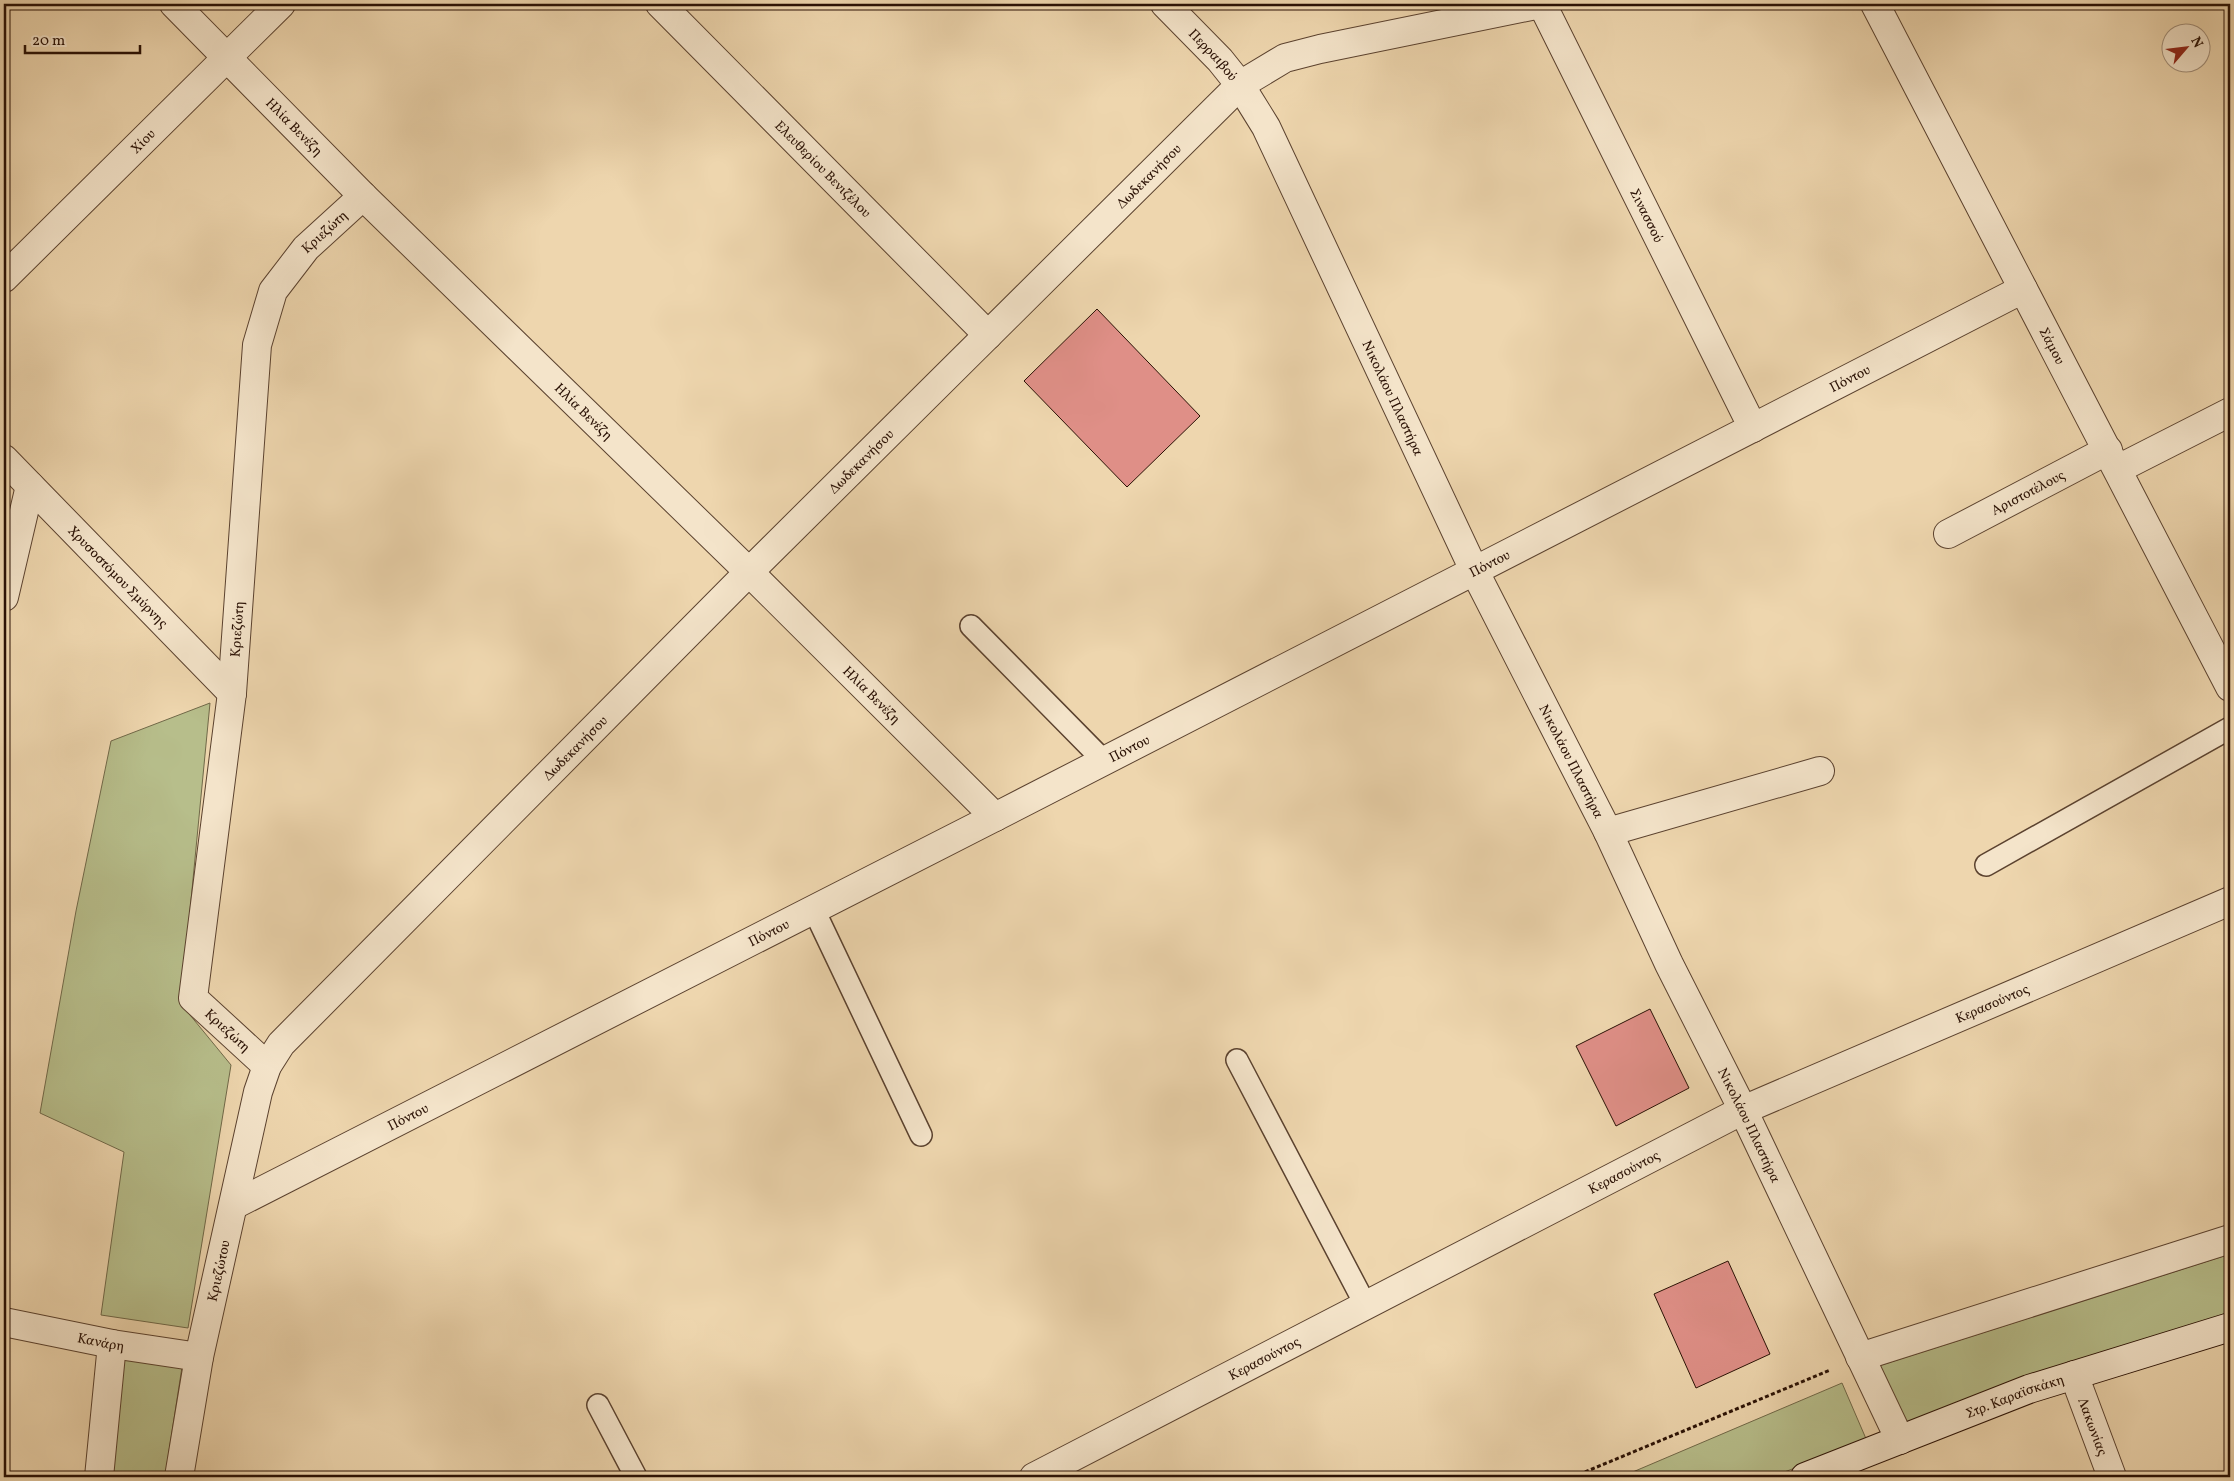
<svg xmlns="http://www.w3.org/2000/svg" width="2234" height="1481" font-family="Vollkorn,serif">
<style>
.green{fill:#b7be8b;stroke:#706848}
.building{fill:#df8f87;stroke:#2a1105}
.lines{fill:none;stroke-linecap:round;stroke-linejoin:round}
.service-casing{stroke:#5b422f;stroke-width:24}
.pedestrian-casing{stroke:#5b422f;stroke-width:30}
.minor-casing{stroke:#5b422f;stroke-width:30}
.tertiary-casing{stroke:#5b422f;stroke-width:30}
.secondary-casing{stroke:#2a1105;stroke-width:30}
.path{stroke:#2a1105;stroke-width:3;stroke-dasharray:4 2.5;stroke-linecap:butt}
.service{stroke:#f4e4ca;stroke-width:21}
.pedestrian{stroke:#f4e4ca;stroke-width:28}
.minor{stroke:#f4e4ca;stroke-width:28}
.tertiary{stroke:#f4e4ca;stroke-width:28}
.secondary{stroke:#f4e4ca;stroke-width:28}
.labels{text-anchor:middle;stroke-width:4;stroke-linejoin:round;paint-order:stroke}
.street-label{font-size:14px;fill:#2a1105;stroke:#f4e4ca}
</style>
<rect width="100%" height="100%" fill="#eed6ae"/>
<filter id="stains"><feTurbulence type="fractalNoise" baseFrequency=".004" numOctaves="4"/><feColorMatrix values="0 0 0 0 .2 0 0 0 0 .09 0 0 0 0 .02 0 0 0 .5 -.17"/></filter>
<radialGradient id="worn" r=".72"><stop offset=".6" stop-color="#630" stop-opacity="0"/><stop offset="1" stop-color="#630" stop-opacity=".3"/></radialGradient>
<g class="green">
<polygon points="210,703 181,1004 231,1065 188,1328 101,1315 124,1152 40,1113 76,911 111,741"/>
<polygon points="2230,1254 2230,1314 1904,1428 1875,1367"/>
<polygon points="121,1358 182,1367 165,1477 111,1477"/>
<polygon points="1842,1383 1867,1441 1771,1477 1621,1477"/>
</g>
<g class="building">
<polygon points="1097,309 1200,416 1127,487 1024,381"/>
<polygon points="1650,1009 1689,1088 1616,1126 1576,1046"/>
<polygon points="1728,1261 1770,1354 1696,1388 1654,1294"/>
</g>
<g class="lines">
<defs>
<g id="service">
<polyline points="971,626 1104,761"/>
<polyline points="1986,865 2230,728"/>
<polyline points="813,908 921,1135"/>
<polyline points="1237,1060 1365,1304"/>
<polyline points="598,1405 636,1477"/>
</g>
<g id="pedestrian">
<path id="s1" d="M 1948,534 L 2108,450"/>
<path id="s2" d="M 232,693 L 193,998 L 267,1066"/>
<path id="s3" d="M 1743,1110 L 2230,901"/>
<polyline points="99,1477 112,1344"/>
</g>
<g id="minor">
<path id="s4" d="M 174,4 L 363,196 L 749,572 L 995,817"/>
<path id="s5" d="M 660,4 L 988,335"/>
<path id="s6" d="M 1542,4 L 1753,428"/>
<path id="s7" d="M 1875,4 L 2230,687"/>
<path id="s8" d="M 4,459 L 232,693"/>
<polyline points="2118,469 2230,412"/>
<polyline points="4,597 30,486"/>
<path id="s9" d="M 232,693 L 257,345 L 273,291 L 306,248 L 363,196"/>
<polyline points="1608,832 1820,771"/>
<path id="s10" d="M 234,1205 L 995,817 L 2023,289"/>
<path id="s11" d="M 4,1322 L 112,1344 L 199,1357"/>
<polyline points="1860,1357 2230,1239"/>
<path id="s12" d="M 2074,1375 L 2112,1477"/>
<path id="s13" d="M 179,1477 L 199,1357 L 258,1092 L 267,1066 L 281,1044 L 749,572 L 1240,85 L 1285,58 L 1320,49 L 1541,4"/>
<path id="s14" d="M 1034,1477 L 1743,1110"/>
</g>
<g id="tertiary">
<path id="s15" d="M 1165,4 L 1220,60 L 1240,85 L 1266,127 L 1474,570 L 1608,832 L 1669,964 L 1743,1110 L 1900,1440"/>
<path id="s16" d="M 4,278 L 281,4"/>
</g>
<g id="secondary">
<path id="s17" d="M 1805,1477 L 2029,1389 L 2230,1327"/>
</g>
</defs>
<use href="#service" class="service-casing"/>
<use href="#pedestrian" class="pedestrian-casing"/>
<use href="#minor" class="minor-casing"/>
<use href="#tertiary" class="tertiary-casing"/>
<use href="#secondary" class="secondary-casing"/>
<polyline class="path" points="1573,1477 1830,1370"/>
<use href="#service" class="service"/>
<use href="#pedestrian" class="pedestrian"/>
<use href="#minor" class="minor"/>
<use href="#tertiary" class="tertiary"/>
<use href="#secondary" class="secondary"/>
</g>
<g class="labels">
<g class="street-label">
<text dy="5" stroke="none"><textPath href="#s15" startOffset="70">Περραιβού</textPath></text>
<text dy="5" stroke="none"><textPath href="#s4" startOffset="172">Ηλία Βενέζη</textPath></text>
<text dy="5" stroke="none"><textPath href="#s16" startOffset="195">Χίου</textPath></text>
<text dy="5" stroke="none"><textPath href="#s5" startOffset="232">Ελευθερίου Βενιζέλου</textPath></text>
<text dy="5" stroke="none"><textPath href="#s13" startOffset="1674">Δωδεκανήσου</textPath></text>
<text dy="5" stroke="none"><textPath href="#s6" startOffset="236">Σινασσού</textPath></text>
<text dy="5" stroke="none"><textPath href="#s9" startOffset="484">Κριεζώτη</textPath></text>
<text dy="5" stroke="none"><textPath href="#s7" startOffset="385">Σάμου</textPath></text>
<text dy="5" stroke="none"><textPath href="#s10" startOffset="1815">Πόντου</textPath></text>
<text dy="5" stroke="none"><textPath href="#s15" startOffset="459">Νικολάου Πλαστήρα</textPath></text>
<text dy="5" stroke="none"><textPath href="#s4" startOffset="578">Ηλία Βενέζη</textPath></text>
<text dy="5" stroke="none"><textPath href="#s13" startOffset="1269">Δωδεκανήσου</textPath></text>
<text dy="5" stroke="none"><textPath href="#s1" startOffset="90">Αριστοτέλους</textPath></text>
<text dy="5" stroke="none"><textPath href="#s10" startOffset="1410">Πόντου</textPath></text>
<text dy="5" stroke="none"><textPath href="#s8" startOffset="164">Χρυσοστόμου Σμύρνης</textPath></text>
<text dy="5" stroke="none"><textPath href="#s9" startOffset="64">Κριεζώτη</textPath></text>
<text dy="5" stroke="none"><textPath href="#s4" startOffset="982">Ηλία Βενέζη</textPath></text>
<text dy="5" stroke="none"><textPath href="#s13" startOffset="864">Δωδεκανήσου</textPath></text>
<text dy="5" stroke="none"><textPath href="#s10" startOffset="1005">Πόντου</textPath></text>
<text dy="5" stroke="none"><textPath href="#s15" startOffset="864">Νικολάου Πλαστήρα</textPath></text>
<text dy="5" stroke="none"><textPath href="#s10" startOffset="600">Πόντου</textPath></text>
<text dy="5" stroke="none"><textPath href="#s3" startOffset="271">Κερασούντος</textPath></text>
<text dy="5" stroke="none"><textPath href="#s2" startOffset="355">Κριεζώτη</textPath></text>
<text dy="5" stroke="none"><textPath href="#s10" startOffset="195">Πόντου</textPath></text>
<text dy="5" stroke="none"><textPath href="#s15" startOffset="1269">Νικολάου Πλαστήρα</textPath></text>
<text dy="5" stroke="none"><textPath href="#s14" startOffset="664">Κερασούντος</textPath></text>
<text dy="5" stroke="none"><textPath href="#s13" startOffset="210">Κριεζώτου</textPath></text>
<text dy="5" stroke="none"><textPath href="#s11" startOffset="99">Κανάρη</textPath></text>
<text dy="5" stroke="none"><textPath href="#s14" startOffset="259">Κερασούντος</textPath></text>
<text dy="5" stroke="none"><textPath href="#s17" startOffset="225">Στρ. Καραϊσκάκη</textPath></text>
<text dy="5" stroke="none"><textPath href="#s12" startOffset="55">Λακωνίας</textPath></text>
</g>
</g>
<rect width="2234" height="1481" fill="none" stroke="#eed6ae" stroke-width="20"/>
<rect x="5" y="5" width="2224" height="1471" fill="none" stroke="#2a1105" stroke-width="2.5"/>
<rect x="10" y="10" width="2214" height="1461" fill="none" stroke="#2a1105"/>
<g transform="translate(2186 48) rotate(62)"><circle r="24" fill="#f4e4ca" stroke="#a3907b"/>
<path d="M0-4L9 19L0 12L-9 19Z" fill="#8f2418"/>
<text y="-8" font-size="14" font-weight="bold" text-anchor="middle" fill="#2a1105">N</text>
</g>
<path d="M25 45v8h115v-8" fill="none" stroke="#2a1105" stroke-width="2.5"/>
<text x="32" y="45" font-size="15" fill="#2a1105" stroke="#f4e4ca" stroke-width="4" paint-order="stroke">20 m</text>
<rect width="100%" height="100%" filter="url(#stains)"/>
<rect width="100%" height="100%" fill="url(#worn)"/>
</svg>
